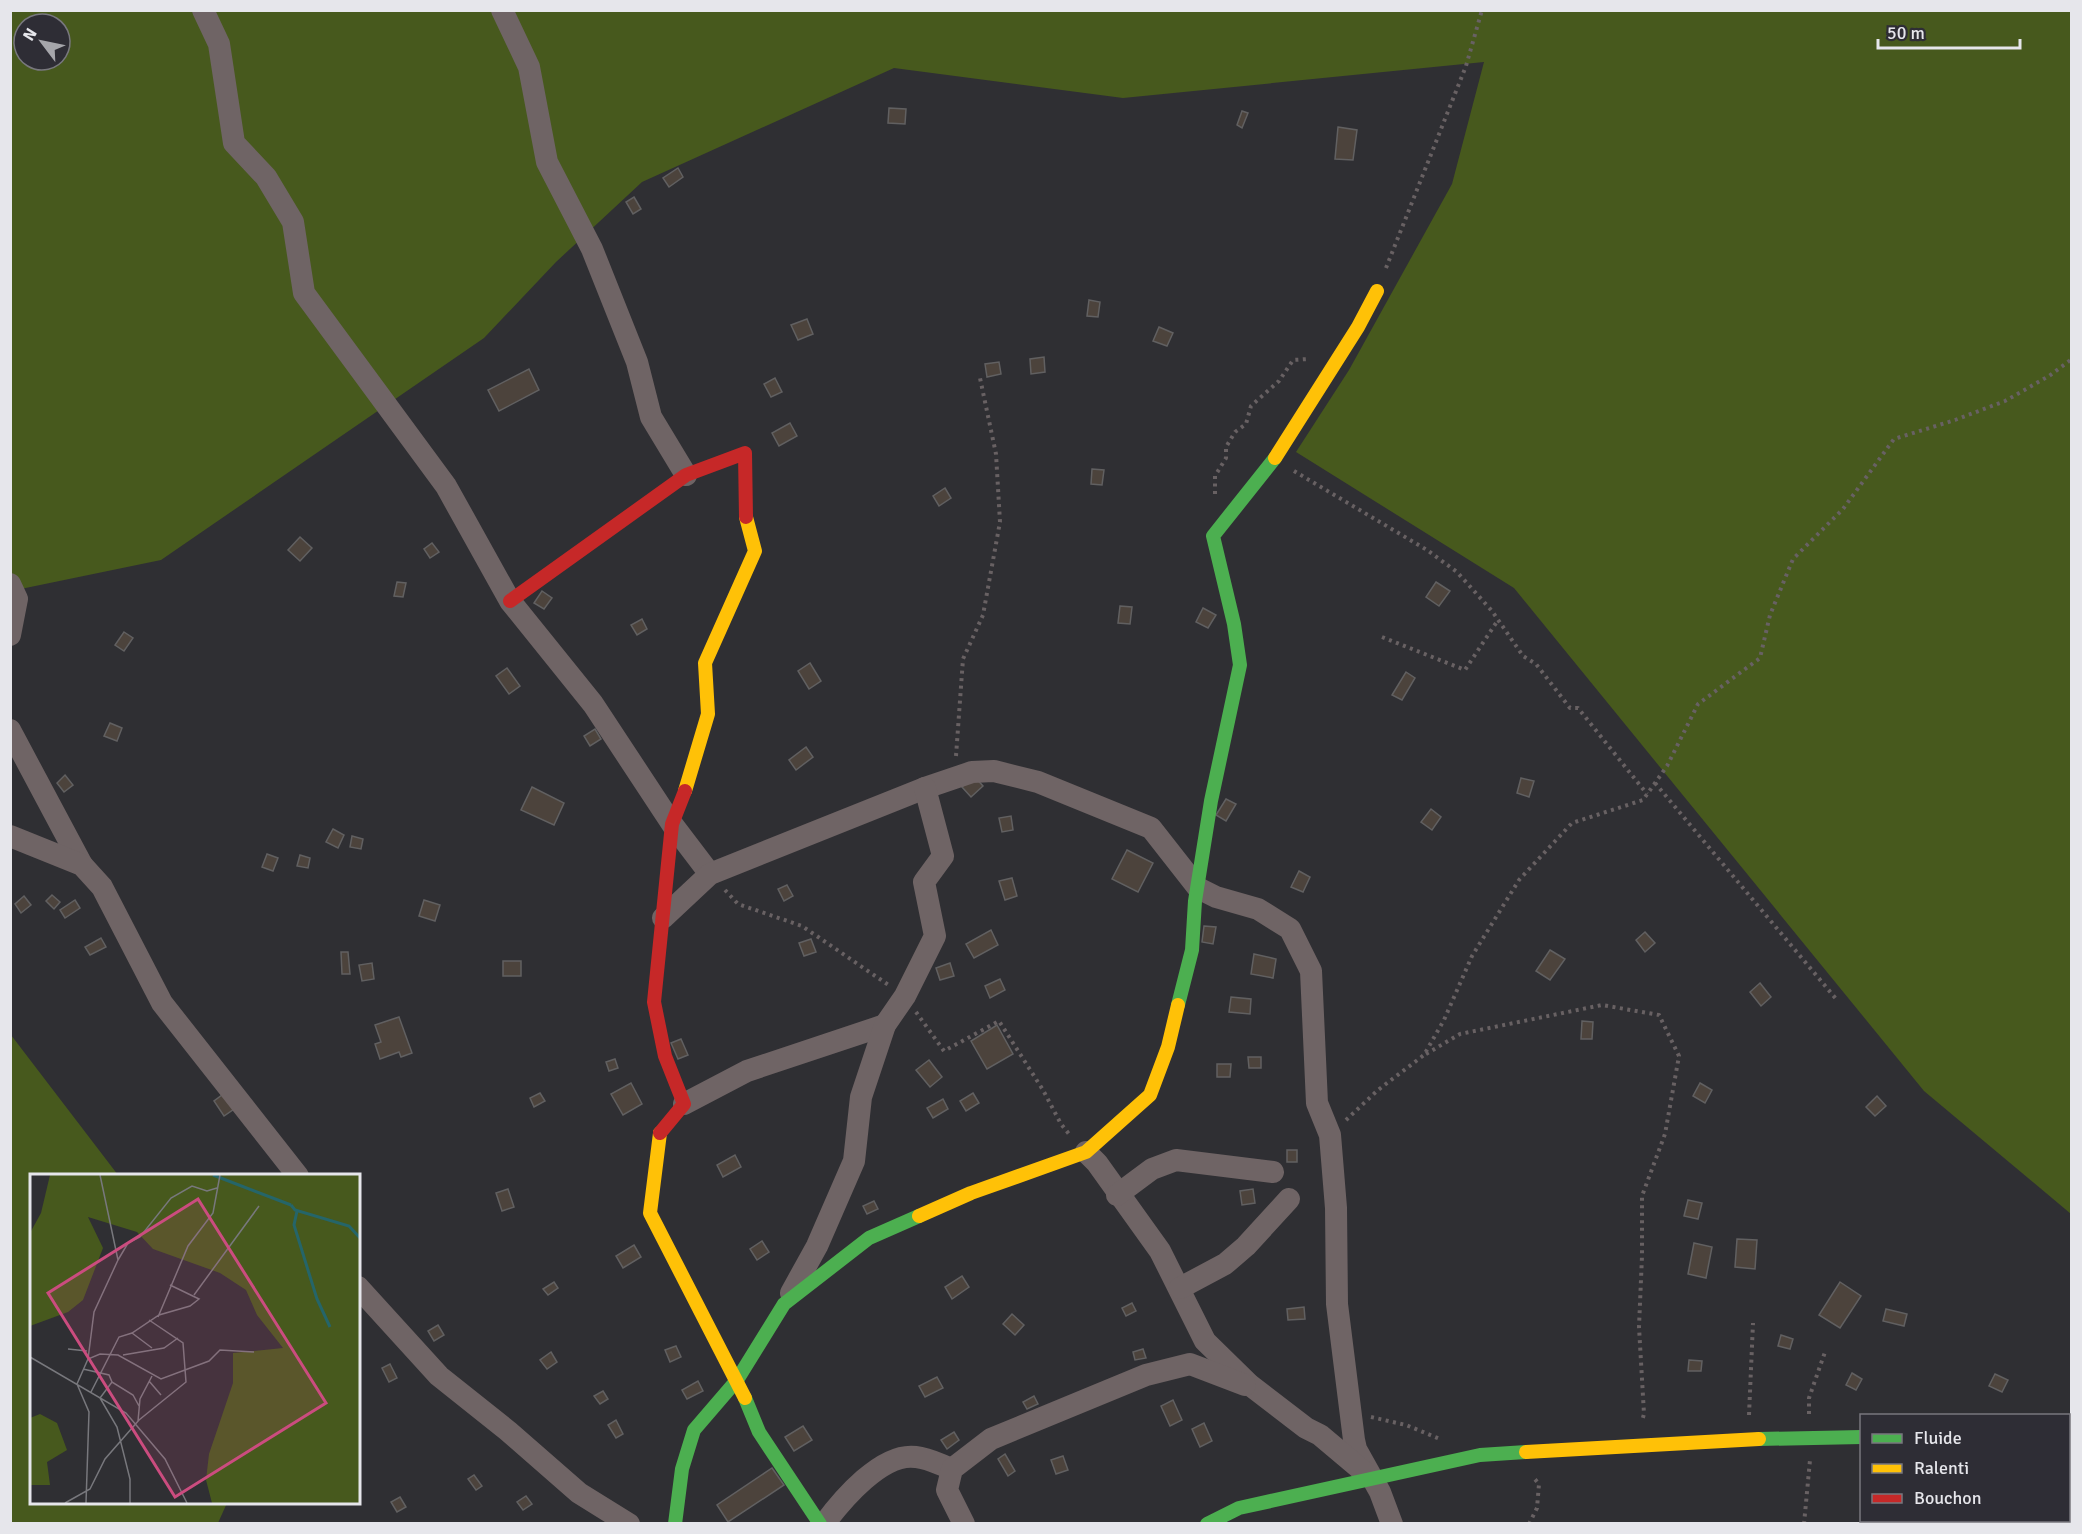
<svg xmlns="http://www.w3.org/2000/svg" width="2082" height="1534" font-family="Signika,sans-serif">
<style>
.green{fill:#47591d;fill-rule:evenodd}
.building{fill:#4c433c;stroke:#616061;stroke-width:1.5}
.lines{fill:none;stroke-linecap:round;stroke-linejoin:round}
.path{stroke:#686163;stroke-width:4;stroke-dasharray:3 4.5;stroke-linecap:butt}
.street{stroke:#6f6465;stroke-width:22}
.fast{stroke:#4caf50;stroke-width:14}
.slow{stroke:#ffc107;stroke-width:14}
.jam{stroke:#c62828;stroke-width:14}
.inset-river{fill:none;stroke:#256569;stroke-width:3}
.inset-road{fill:none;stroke:#78787d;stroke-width:1.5}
.view{fill:#cb4c7f;fill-opacity:0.15;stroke:#cb4c7f;stroke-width:3}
.inset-edge{fill:none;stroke:#e6e6eb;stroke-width:3}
</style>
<rect width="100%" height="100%" fill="#2f2f33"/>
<g class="green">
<path d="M 11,11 L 2071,11 L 2071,1214 L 1924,1091 L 1514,588 L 1296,452 L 1349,370 L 1452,184 L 1484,62 L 1123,98 L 894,68 L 642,182 L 556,262 L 484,338 L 161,560 L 11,591 ZM 24,24 L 60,24 L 60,60 L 24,60 Z"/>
<polygon points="11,1035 118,1175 32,1176 32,1502 227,1503 218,1523 11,1523"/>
</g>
<g class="building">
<polygon points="889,108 906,109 905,124 888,123"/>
<polygon points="1242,111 1248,113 1242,128 1237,125"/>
<polygon points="1338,127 1357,130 1353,160 1335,159"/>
<polygon points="678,168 683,177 669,187 663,178"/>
<polygon points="634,197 641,209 633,214 626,202"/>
<polygon points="1089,300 1100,302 1098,317 1087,316"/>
<polygon points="807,319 813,334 798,340 791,325"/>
<polygon points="1159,327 1173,333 1167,346 1153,341"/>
<polygon points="1044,357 1045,372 1031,374 1030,359"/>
<polygon points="999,362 1001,374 987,377 985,364"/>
<polygon points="529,369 539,390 499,411 488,390"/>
<polygon points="775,378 782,392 771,397 764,384"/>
<polygon points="790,423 797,436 779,446 772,433"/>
<polygon points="1092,469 1104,470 1102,485 1091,484"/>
<polygon points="945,488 951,498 939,506 933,496"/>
<polygon points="300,537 312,548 300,561 288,550"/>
<polygon points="432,543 439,552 430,558 424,549"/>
<polygon points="397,582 406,583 403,597 394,596"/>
<polygon points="1436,582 1450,591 1439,606 1426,597"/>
<polygon points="542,591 552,598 544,609 534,603"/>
<polygon points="1120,606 1132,607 1130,624 1118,623"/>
<polygon points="1203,608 1216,615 1208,628 1196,622"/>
<polygon points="642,619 647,629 637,635 631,625"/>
<polygon points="124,632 133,638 124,651 115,645"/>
<polygon points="810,663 821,681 809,689 798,671"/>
<polygon points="507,668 520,686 509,694 496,676"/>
<polygon points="1406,672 1415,678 1402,700 1392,695"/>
<polygon points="110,723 122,728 117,741 104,736"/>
<polygon points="595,729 601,739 590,746 584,736"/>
<polygon points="806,747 813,757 796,770 789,760"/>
<polygon points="65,775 73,785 64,792 57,783"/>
<polygon points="974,776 983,786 971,797 962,787"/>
<polygon points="1521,778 1534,781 1529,797 1517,793"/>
<polygon points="532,787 564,803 554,825 521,810"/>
<polygon points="1226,799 1236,804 1226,821 1216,815"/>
<polygon points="1431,809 1441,817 1432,830 1421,822"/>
<polygon points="1011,816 1013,830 1002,832 999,818"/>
<polygon points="333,829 344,835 338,848 326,842"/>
<polygon points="352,836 363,839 361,849 350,847"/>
<polygon points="1127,850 1153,863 1138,892 1112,879"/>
<polygon points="267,854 278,858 273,871 262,867"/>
<polygon points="300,855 310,858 308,868 297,866"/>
<polygon points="1299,871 1310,877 1303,892 1291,887"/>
<polygon points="1012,878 1017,896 1005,900 999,881"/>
<polygon points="787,885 793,896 784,901 778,889"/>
<polygon points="52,895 60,902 54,909 46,901"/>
<polygon points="24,896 31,905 21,913 15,904"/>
<polygon points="75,900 80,908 65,918 60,910"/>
<polygon points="424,900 440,905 435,921 419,916"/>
<polygon points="1204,926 1216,927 1213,944 1202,942"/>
<polygon points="991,930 998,945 974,958 966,944"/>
<polygon points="1645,932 1655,943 1645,952 1636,940"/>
<polygon points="101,938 106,947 90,955 85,947"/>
<polygon points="811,939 816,952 804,956 799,943"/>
<polygon points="1550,950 1565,959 1550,980 1536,971"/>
<polygon points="341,952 348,952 350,974 342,974"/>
<polygon points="1254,954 1276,959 1273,978 1251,974"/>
<rect x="503" y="961" width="18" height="15"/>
<polygon points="372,963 374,979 362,981 359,965"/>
<polygon points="950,963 954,976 940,980 936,968"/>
<polygon points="1000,979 1005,990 990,998 985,986"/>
<polygon points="1760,983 1771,997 1761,1006 1750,992"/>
<polygon points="1231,997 1251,999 1250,1014 1229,1012"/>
<polygon points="399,1017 412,1053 401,1057 399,1052 380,1059 375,1044 381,1042 375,1025"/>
<polygon points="1582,1021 1593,1022 1592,1039 1581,1039"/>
<polygon points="997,1025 1013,1054 987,1069 971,1041"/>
<polygon points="681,1039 688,1055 678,1059 671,1043"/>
<polygon points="1248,1057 1261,1057 1261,1068 1249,1068"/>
<polygon points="615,1059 618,1068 609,1071 606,1062"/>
<polygon points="929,1060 942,1077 930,1087 916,1070"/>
<polygon points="1217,1064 1231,1064 1230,1077 1217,1077"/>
<polygon points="631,1083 642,1104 623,1115 611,1094"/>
<polygon points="1700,1083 1712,1090 1705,1103 1693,1096"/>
<polygon points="226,1092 237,1107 224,1116 214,1101"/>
<polygon points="540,1093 545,1101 534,1107 530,1098"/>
<polygon points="973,1093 979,1103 966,1111 960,1101"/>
<polygon points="1877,1096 1886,1106 1875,1116 1866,1107"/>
<polygon points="943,1099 948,1109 933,1118 927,1108"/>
<rect x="1287" y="1150" width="10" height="12"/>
<polygon points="735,1155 741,1167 723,1177 717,1165"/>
<polygon points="508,1189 514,1207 502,1211 496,1193"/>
<polygon points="1253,1189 1255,1203 1242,1205 1240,1191"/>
<polygon points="1688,1200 1702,1203 1698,1219 1684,1216"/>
<polygon points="874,1201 878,1209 867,1214 863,1206"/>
<polygon points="1737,1239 1757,1240 1755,1269 1735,1267"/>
<polygon points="762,1241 769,1252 757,1260 750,1249"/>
<polygon points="1694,1243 1712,1247 1706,1278 1688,1274"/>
<polygon points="634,1245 641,1257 623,1268 616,1256"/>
<polygon points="962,1276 969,1287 952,1299 945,1287"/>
<polygon points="554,1282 558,1288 548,1295 543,1289"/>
<polygon points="1840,1282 1861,1296 1840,1328 1819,1315"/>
<polygon points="1132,1303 1136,1311 1126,1316 1122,1308"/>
<polygon points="1304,1307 1305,1319 1288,1320 1287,1309"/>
<polygon points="1886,1309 1907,1314 1904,1326 1883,1321"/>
<polygon points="1012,1314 1024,1325 1015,1335 1003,1324"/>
<polygon points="438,1325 444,1335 434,1341 428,1331"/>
<polygon points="1781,1335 1793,1339 1790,1349 1778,1346"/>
<polygon points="676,1346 681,1357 670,1362 665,1350"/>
<polygon points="1143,1349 1146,1358 1135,1360 1133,1352"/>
<polygon points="551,1352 557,1362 547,1369 540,1360"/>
<polygon points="1689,1360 1702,1361 1701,1371 1688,1371"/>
<polygon points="390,1364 397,1378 389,1382 382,1368"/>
<polygon points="1852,1373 1862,1379 1856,1390 1846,1385"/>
<polygon points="1995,1374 2008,1380 2002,1392 1989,1386"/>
<polygon points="937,1377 943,1388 925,1397 919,1386"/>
<polygon points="698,1381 703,1391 687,1399 682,1390"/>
<polygon points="603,1391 608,1399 600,1404 594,1396"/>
<polygon points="1034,1396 1038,1404 1027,1409 1023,1402"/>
<polygon points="1173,1400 1182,1420 1170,1426 1161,1406"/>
<polygon points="616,1420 623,1434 616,1438 608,1425"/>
<polygon points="1204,1423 1212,1441 1200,1447 1192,1429"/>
<polygon points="803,1426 812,1440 794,1451 785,1437"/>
<polygon points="954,1432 959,1440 947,1449 941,1440"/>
<polygon points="1005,1454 1015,1471 1008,1476 998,1459"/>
<polygon points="1063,1456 1068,1470 1056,1474 1051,1460"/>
<polygon points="772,1468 784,1485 728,1522 717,1505"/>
<polygon points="474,1475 482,1486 476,1490 468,1479"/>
<polygon points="526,1496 532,1504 523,1510 517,1502"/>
<polygon points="400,1497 406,1507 397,1512 391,1502"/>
</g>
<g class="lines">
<g class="path">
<polyline points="1386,268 1466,66 1482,10"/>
<polyline points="1294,471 1427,550 1457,572 1492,611 1523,656 1536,664 1570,708 1578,708 1647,794"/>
<polyline points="1215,494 1215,476 1226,458 1226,447 1235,432 1246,424 1251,406 1279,381 1293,360 1308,359"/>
<polyline points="1382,637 1465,670 1498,620"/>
<polyline points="956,756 963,659 983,615 1000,522 996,454 980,378"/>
<polyline points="1655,783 1837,1000"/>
<polyline points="725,890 738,904 802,926 890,986"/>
<polyline points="916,1012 944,1051 999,1021 1043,1090 1061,1124 1069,1134"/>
<polyline points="1426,1054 1460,1034 1602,1005 1659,1015 1679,1056 1665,1134 1642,1196 1642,1256 1639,1327 1644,1414 1642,1421"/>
<polyline points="1346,1120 1378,1090 1424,1055 1444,1020 1472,956 1519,880 1572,823 1643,800 1667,766 1698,704 1760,658 1770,615 1793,559 1843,509 1894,439 1955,420 2005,401 2049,376 2072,359"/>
<polyline points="1809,1414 1809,1398 1825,1352"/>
<polyline points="1749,1415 1753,1323"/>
<polyline points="1371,1417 1406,1425 1440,1439"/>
<polyline points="1529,1524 1537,1508 1539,1484 1533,1477"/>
<polyline points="1804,1524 1810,1460"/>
</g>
<g class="street">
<polyline points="203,10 219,44 234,143 266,177 293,222 304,293 446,486 510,601 593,704 672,824 710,874"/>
<polyline points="502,10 529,67 547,162 592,249 637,362 651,417 686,475"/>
<polyline points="10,584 17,599 10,635"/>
<polyline points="10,730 82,865"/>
<polyline points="10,836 82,865 102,887 162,1003 298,1176"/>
<polyline points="663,918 710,874 925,788 972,772 994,771 1038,782 1151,828 1198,888 1216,897 1258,909 1290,929 1311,971 1317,1103 1330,1135 1336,1208 1337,1304 1354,1440 1356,1449 1380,1492 1392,1524"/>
<polyline points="684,1104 747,1071 885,1025"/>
<polyline points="1086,1152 1097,1163 1160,1251 1205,1341 1250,1385 1306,1428 1320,1435 1364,1472"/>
<polyline points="1117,1195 1152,1169 1176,1160 1273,1172"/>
<polyline points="358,1287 439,1376 508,1431 579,1493 629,1524"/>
<polyline points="1180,1288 1225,1264 1246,1246 1289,1199"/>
<polyline points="791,1293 817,1246 854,1161 861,1097 885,1025 905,996 935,936 924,882 943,856 925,788"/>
<path d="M 824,1524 C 842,1500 882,1452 916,1457 C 928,1458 941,1465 952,1469"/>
<polyline points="964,1524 947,1490 952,1469 991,1439 1146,1375 1190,1364 1245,1385"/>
</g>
<g class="fast">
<polyline points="1178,1005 1192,950 1195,901 1211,801 1240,665 1234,624 1213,536 1275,458"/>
<polyline points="745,1398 759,1432 820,1524"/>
<polyline points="1759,1439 1862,1437"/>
<polyline points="675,1524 682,1469 694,1430 737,1380 784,1304 869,1238 919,1216"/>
<polyline points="1207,1524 1239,1508 1480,1455 1526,1452"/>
</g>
<g class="slow">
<polyline points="1275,458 1358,327 1377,291"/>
<polyline points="685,791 708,714 705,663 755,551 746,517"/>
<polyline points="660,1133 650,1213 745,1398"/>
<polyline points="919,1216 971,1193 1086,1152 1150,1095 1168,1047 1178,1005"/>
<polyline points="1526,1452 1759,1439"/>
<polyline points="2068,1457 2072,1458"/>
</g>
<g class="jam">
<polyline points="510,601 686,475 745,453 746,517"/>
<polyline points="660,1133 684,1104 665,1056 654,1002 672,824 685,791"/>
</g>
</g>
<g transform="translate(30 1174)">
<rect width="330" height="330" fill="#2f2f33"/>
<path d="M 20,1 L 330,1 L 330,329 L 182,329 L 176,306 L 179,280 L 203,209 L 203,179 L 253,174 L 227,141 L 216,116 L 190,99 L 123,75 L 107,58 L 58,43 L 73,74 L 53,126 L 38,138 L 0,152 L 0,59 L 11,39 ZM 10,240 L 27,249 L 37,276 L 17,288 L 20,311 L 0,311 L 0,244 Z" fill="#47591d"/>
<path class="inset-river" d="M 183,1 L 261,31M 261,31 L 265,36 L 319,52 L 330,64M 267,37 L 264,51 L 287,125 L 300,153"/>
<path class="inset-road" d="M 88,86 L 98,69 L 110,63 L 141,24 L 162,12 L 177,17 L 187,14M 164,121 L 229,32M 128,143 L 158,72 L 183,39 L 190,1M 102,159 L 122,174M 38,175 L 57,177M 93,181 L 134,174 L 148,164M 0,183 L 96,239 L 135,285 L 157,329M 58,185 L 64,138 L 88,86 L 70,1M 53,195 L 79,201 L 82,208M 119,207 L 131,221M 61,218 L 89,163 L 102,159 L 129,141 L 160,132 L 169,125 L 140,111M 108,247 L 110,225 L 122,202M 35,329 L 60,315 L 75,285 L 109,246 L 156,208 L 153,169 L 119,146M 56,329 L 59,238 L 47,210 L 58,185 L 70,180 L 88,181 L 131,205 L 179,187 L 190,176 L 224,178M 100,329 L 100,305 L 87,253 L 70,224 L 82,208 L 103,221 L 109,232"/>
<path class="view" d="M 168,25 L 296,229 L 145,323 L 18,119 Z"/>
<rect width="330" height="330" class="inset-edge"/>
</g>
<rect width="2082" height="1534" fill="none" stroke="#e6e6eb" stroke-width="24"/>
<rect x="1860" y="1414" width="210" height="108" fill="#2e2d35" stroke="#78777e" stroke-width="1.5"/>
<rect x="1872" y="1434" width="30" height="9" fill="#4caf50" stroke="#78777e" stroke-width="1.5"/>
<text x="1914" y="1444" font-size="18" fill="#e6e6eb">Fluide</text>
<rect x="1872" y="1464" width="30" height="9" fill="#ffc107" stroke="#78777e" stroke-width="1.5"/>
<text x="1914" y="1474" font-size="18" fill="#e6e6eb">Ralenti</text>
<rect x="1872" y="1494" width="30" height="9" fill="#c62828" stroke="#78777e" stroke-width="1.5"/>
<text x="1914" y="1504" font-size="18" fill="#e6e6eb">Bouchon</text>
<g transform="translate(42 42) rotate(302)"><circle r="28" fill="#2e2d35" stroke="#78777e" stroke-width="1.5"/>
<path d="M0-4.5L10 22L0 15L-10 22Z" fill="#a6a6ab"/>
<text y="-9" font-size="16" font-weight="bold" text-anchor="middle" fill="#e6e6eb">N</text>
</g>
<path d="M1878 39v9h142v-9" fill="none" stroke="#e6e6eb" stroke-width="3"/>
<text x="1887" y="39" font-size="18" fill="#e6e6eb" stroke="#2e2d35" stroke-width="4.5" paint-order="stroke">50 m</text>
</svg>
